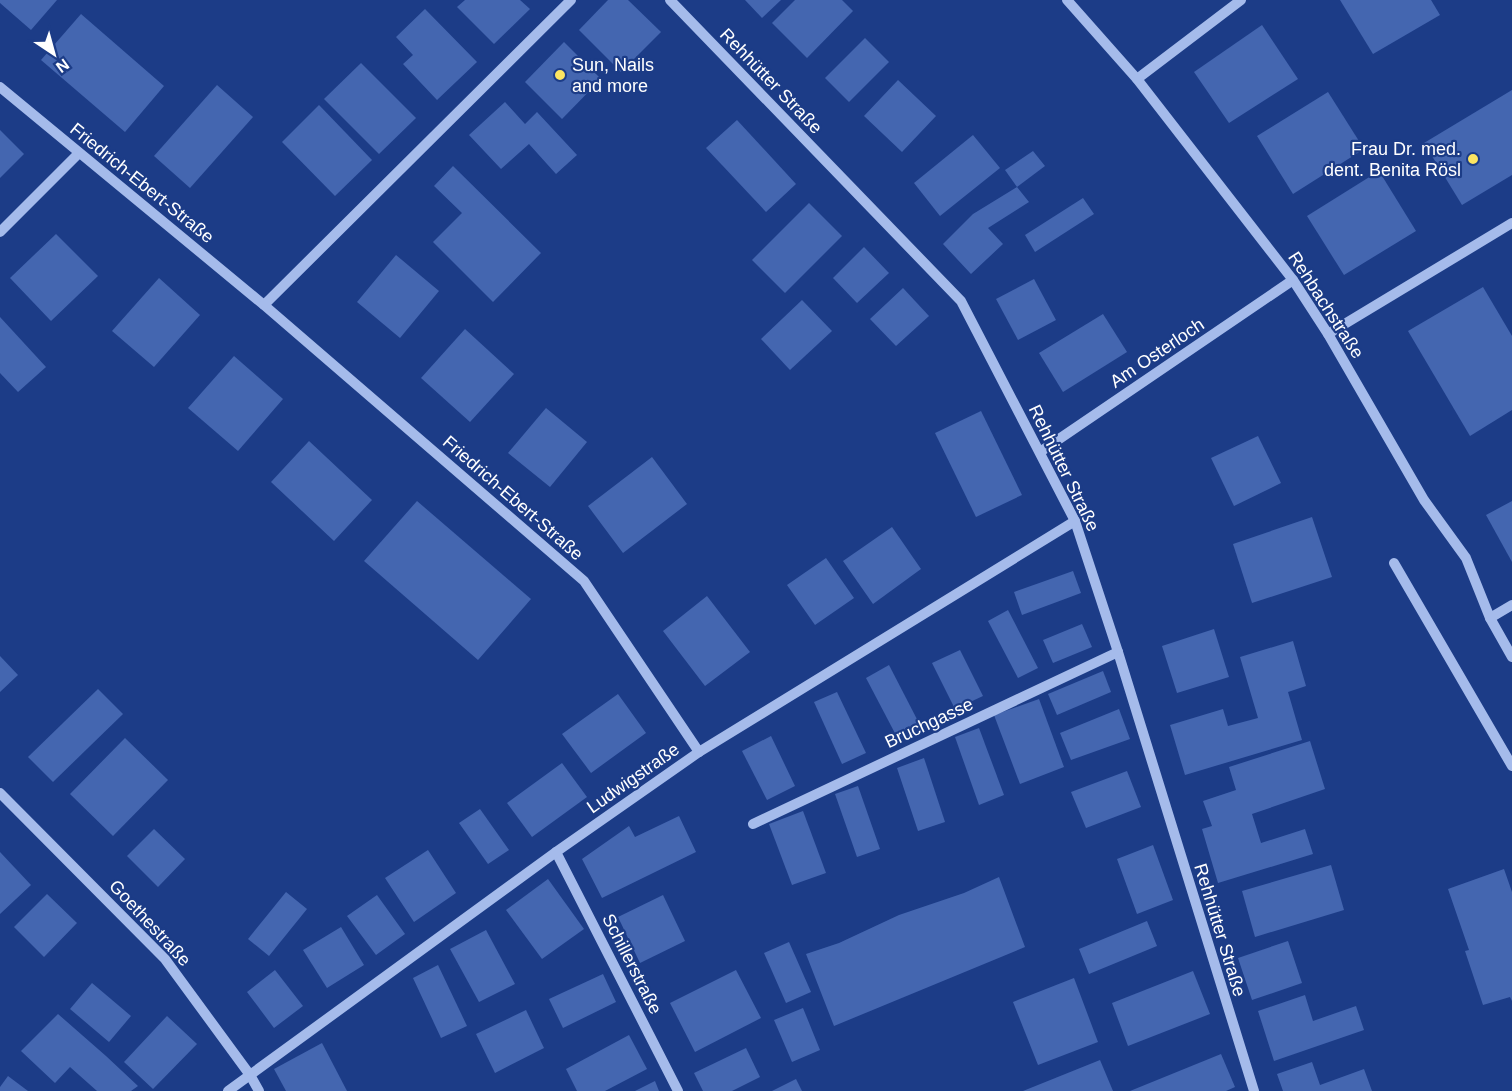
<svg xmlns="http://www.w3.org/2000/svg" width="1512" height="1091" font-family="Arial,sans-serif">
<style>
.building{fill:#4466b0}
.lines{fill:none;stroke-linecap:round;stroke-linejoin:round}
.minor{stroke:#a5bbeb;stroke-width:10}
.poi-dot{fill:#fce562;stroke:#1c3c87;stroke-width:2}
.labels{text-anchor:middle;stroke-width:4.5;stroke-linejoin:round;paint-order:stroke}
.poi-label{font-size:18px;fill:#fff;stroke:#1c3c87;text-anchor:start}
.street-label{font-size:18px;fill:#fff;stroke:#1c3c87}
</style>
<rect width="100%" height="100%" fill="#1c3c87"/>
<g class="building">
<polygon points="0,0 57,0 31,30 0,3"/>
<polygon points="465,0 520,0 530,9 494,44 457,7"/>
<polygon points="608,0 628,0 661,32 621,72 579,30"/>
<polygon points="745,0 781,0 762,18"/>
<polygon points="795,0 842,0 853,11 807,58 772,23"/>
<polygon points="1340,0 1431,0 1440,15 1373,54"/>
<polygon points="425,9 477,62 437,100 403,64 413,55 396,37"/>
<polygon points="81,14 164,86 125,132 41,60"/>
<polygon points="1262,25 1298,79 1229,123 1194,72"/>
<polygon points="865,38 889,62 849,102 825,78"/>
<polygon points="564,42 601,79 562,119 525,82"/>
<polygon points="361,63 416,118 379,154 324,99"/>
<polygon points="898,80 936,116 902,152 864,116"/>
<polygon points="217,85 253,117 190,188 154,156"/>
<polygon points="1512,90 1512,175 1462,205 1424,143"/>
<polygon points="1328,92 1364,149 1293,194 1257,136"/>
<polygon points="505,102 525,124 537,112 577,155 556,174 529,144 501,169 469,135"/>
<polygon points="319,105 372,160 335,196 282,142"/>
<polygon points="737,120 796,184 766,212 706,148"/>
<polygon points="0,130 24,154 0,178"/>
<polygon points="973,135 1000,168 940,216 914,183"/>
<polygon points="1033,151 1045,166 1017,187 1005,170"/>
<polygon points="453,166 541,253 493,302 433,242 462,213 434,186"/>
<polygon points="1379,171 1416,231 1344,275 1307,216"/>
<polygon points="1017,187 1029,202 988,228 1003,244 971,274 943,244 973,214"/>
<polygon points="1083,198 1094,214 1035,252 1025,235"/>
<polygon points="809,203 842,236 785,293 752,260"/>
<polygon points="56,234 98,276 51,321 10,278"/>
<polygon points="864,247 889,273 857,303 833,278"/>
<polygon points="396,255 439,291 400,338 357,302"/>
<polygon points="159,278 200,315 154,367 112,331"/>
<polygon points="1034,279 1056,320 1018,340 996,299"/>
<polygon points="1483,287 1512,336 1512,410 1470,436 1408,331"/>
<polygon points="903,288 929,316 896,346 870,319"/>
<polygon points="802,300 832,331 790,370 761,339"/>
<polygon points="1103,314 1127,352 1063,392 1039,353"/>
<polygon points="0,317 46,367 18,392 0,373"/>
<polygon points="465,329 514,374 470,422 421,378"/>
<polygon points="234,356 283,399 238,451 188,408"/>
<polygon points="546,408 587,442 550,487 508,453"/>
<polygon points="981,411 1022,495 976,517 935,433"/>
<polygon points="1258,436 1281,483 1234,506 1211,458"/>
<polygon points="309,441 372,500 334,541 271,482"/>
<polygon points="652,457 687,504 623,553 588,506"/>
<polygon points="417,501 531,599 478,660 364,561"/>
<polygon points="1512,501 1512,562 1486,515"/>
<polygon points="1312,517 1332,577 1252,603 1233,544"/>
<polygon points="892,527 921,569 873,604 843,561"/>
<polygon points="826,558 854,598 815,625 787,585"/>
<polygon points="1073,571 1081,593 1022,615 1014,592"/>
<polygon points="707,596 750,652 705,686 663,631"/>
<polygon points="1008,610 1038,668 1018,678 988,621"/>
<polygon points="1082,624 1092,647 1053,663 1043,640"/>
<polygon points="1214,629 1229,677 1177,693 1162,646"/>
<polygon points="1293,641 1306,686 1288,692 1302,740 1185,775 1170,725 1223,709 1228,726 1258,718 1240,657"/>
<polygon points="960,650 983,696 955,709 932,663"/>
<polygon points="0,656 18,675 0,692"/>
<polygon points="889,665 921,727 898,739 866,678"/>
<polygon points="1103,671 1111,692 1057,715 1048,694"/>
<polygon points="98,689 123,714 53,782 28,757"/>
<polygon points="837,692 866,753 842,764 814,702"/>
<polygon points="618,694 646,733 591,773 562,734"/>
<polygon points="1039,699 1064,767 1020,784 994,715"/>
<polygon points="1119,709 1130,739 1071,760 1060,733"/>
<polygon points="979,728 1004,795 979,805 955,737"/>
<polygon points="771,736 795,786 767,800 742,751"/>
<polygon points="125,738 168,780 113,836 70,794"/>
<polygon points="1310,741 1325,789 1252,814 1261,843 1305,829 1313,854 1218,883 1202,829 1212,826 1203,801 1236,790 1229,767"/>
<polygon points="924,758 945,822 918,831 897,768"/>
<polygon points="562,763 587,797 532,837 507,803"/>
<polygon points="1127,771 1141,807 1086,828 1071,792"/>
<polygon points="858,786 880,849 857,857 835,794"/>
<polygon points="480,809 509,850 488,864 459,823"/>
<polygon points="803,811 826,873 792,885 769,824"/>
<polygon points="679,816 696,852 602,898 582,859 629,826 635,837"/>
<polygon points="154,829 185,859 158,887 127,856"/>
<polygon points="1153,845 1173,900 1137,914 1117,859"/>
<polygon points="428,850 456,893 414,922 385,878"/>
<polygon points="0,852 31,885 0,914"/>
<polygon points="1331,865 1344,910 1255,937 1242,891"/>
<polygon points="1504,869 1512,892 1512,1001 1510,997 1483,1005 1465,951 1469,950 1448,889"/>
<polygon points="999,877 1025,947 834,1026 806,954 839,943 899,915 964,893"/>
<polygon points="548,879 584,929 542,959 506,910"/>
<polygon points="286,892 307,909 269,956 248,939"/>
<polygon points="47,894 77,923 44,957 14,927"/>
<polygon points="377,895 405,934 376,955 347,916"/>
<polygon points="663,895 685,941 640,963 618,917"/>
<polygon points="1147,921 1157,946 1089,974 1079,949"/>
<polygon points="341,927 364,965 327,988 303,950"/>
<polygon points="486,930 515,984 479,1002 450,949"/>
<polygon points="1288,941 1302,983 1252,1000 1238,958"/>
<polygon points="789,942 811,992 786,1003 764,953"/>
<polygon points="438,965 467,1026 441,1038 413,978"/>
<polygon points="275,970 303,1006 274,1028 247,992"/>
<polygon points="736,970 761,1018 695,1052 670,1003"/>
<polygon points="1193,971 1210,1014 1128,1046 1112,1003"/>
<polygon points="603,974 616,1002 563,1028 549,999"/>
<polygon points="1074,978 1098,1042 1038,1065 1013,1002"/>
<polygon points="92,983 131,1016 109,1042 70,1009"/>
<polygon points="1305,995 1313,1021 1356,1006 1364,1030 1274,1061 1258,1011"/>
<polygon points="803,1008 820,1050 792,1062 774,1020"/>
<polygon points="526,1010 544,1048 495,1073 476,1034"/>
<polygon points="58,1014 106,1056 138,1086 131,1091 97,1091 70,1067 55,1083 21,1051"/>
<polygon points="167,1016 197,1044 153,1089 124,1062"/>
<polygon points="629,1035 647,1069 605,1091 577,1091 566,1069"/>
<polygon points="322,1043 347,1091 286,1091 274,1069"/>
<polygon points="746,1048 760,1077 732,1091 703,1091 694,1073"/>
<polygon points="1221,1054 1235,1087 1226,1091 1130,1091"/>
<polygon points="1100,1060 1113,1091 1023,1091"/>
<polygon points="1312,1062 1320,1085 1364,1069 1372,1091 1283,1091 1277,1074"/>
<polygon points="8,1076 28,1091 0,1091 0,1087"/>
<polygon points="796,1079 802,1091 772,1091"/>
<polygon points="655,1081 659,1091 635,1091"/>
</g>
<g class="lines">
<g class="minor">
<polyline points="670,0 961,301 1075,521 1118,652 1254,1091"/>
<polyline points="1067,0 1137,79 1293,280 1328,334 1424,500 1466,558 1490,618 1512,657"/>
<polyline points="1137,79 1241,0"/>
<polyline points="0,87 264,305 584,581 699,752"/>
<polyline points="0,232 79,153"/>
<polyline points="264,305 571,0"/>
<polyline points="1328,334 1512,223"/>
<polyline points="1040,452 1293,280"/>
<polyline points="1394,563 1512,766"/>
<polyline points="1490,618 1512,605"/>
<polyline points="0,793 165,959 250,1075 259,1091"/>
<polyline points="753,824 1118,652"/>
<polyline points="556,852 678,1091"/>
<polyline points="228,1091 556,852 699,752 1075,521"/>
</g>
</g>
<g class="poi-dot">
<circle cx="560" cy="75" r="6"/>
<circle cx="1473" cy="159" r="6"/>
</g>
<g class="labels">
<g class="poi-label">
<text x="572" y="71">Sun, Nails<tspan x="572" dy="21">and more</tspan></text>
<text x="1461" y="155" text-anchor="end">Frau Dr. med.<tspan x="1461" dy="21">dent. Benita Rösl</tspan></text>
</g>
<g class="street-label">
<text transform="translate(771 81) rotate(46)" y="6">Rehhütter Straße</text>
<text transform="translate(142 183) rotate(39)" y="6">Friedrich-Ebert-Straße</text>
<text transform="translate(1326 305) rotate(57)" y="6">Rehbachstraße</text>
<text transform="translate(1157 353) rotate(-34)" y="6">Am Osterloch</text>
<text transform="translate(1064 468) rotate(64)" y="6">Rehhütter Straße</text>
<text transform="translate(513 498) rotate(41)" y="6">Friedrich-Ebert-Straße</text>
<text transform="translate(929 723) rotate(-25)" y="6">Bruchgasse</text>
<text transform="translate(633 778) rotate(-35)" y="6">Ludwigstraße</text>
<text transform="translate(150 923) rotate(47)" y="6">Goethestraße</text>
<text transform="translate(1220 930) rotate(73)" y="6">Rehhütter Straße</text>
<text transform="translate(632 964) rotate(63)" y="6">Schillerstraße</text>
</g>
</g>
<g transform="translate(54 54) rotate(144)" stroke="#1c3c87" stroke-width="4.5" paint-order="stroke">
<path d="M0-4.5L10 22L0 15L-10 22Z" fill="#ffffff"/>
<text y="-9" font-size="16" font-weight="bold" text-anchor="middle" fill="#ffffff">N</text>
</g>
</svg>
